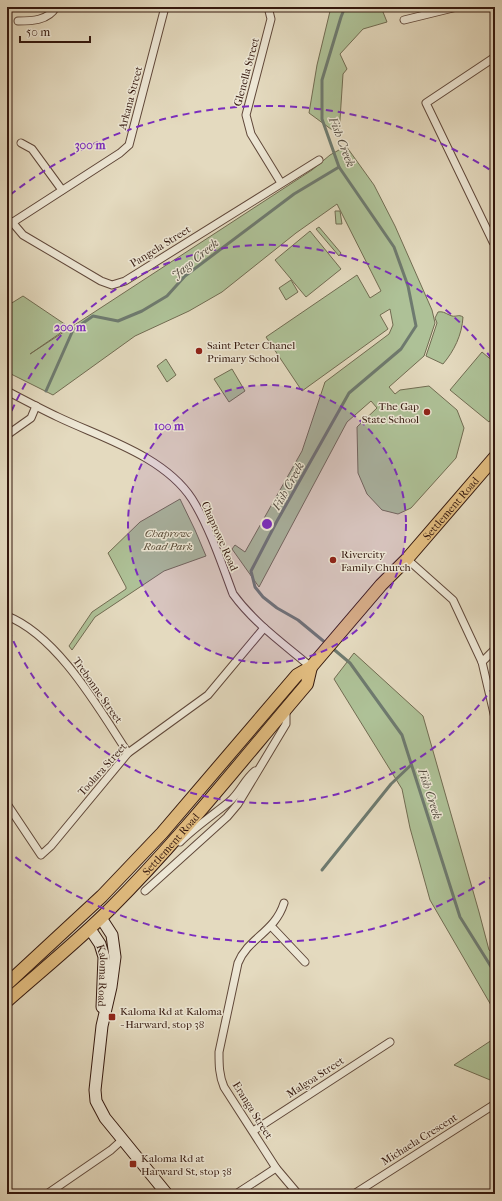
<svg xmlns="http://www.w3.org/2000/svg" width="502" height="1201" font-family="'IM FELL French Canon',serif">
<style>
.green{fill:#aec197;stroke:#716c52}
.lines{fill:none;stroke-linecap:round;stroke-linejoin:round}
.stream{stroke:#6e7a6f;stroke-width:3}
.street-casing{stroke:#60483a;stroke-width:9}
.secondary-casing{stroke:#34180e;stroke-width:13}
.primary-casing{stroke:#34180e;stroke-width:14}
.street{stroke:#ede7d5;stroke-width:7}
.secondary{stroke:#ede7d5;stroke-width:11}
.primary{stroke:#e2bd80;stroke-width:12}
.ring{fill:none;stroke:#7b2cbf;stroke-width:2;stroke-dasharray:7 5}
.poi-dot{fill:#8f2418;stroke:#ede7d5;stroke-width:1.5}
.labels{text-anchor:middle;stroke-width:3;stroke-linejoin:round;paint-order:stroke}
.street-label{font-size:11px;fill:#34180e;stroke:#ede7d5}
.poi-label{font-size:11px;fill:#34180e;stroke:#ede7d5;text-anchor:start}
.park-label{font-size:11px;font-style:italic;fill:#594b37;stroke:#ede7d5}
.water-label{font-size:12px;font-style:italic;fill:#51493e;stroke:#ede7d5}
.centre{fill:#7b2cbf;stroke:#ede7d5;stroke-width:2}
.ring-label{font-size:12px;text-anchor:middle;font-weight:bold;fill:#7b2cbf;stroke:#ede7d5;stroke-width:3;stroke-linejoin:round;paint-order:stroke}
</style>
<rect width="100%" height="100%" fill="#e4dabf"/>
<filter id="stains"><feTurbulence type="fractalNoise" baseFrequency=".005" numOctaves="4"/><feColorMatrix values="0 0 0 0 .2 0 0 0 0 .09 0 0 0 0 .02 0 0 0 .5 -.17"/></filter>
<radialGradient id="worn" r=".72"><stop offset=".6" stop-color="#630" stop-opacity="0"/><stop offset="1" stop-color="#630" stop-opacity=".3"/></radialGradient>
<g class="green">
<polygon points="331,7 381,7 387,22 363,29 340,54 347,69 343,74 339,135 309,113 317,65"/>
<polygon points="346,146 374,185 395,226 432,310 435,323 424,356 389,387 395,394 400,390 429,386 457,410 464,428 456,458 411,508 398,514 382,510 367,494 358,473 357,427 377,408 371,401 347,422 259,587 232,549 235,545 245,552 302,451 325,382 389,334 393,325 390,309 380,315 388,329 302,391 266,337 357,275 370,298 381,291 337,204 296,233 222,292 189,311 135,336 53,395 7,372 7,306 23,296 69,327 30,354 312,170 330,155"/>
<polygon points="335,211 340,211 342,224 336,224"/>
<polygon points="319,227 341,253 339,256 316,229"/>
<polygon points="310,231 341,269 306,297 275,260"/>
<polygon points="291,280 298,292 286,300 279,288"/>
<path d="M 438,312 C 444,311 446,314 452,316 C 457,317 458,314 463,317 C 462,335 454,351 443,364 L 426,356 L 437,323 L 435,318 Z"/>
<polygon points="482,352 495,363 495,414 489,422 450,390"/>
<polygon points="166,359 176,375 167,382 157,366"/>
<polygon points="232,369 245,391 229,402 214,379"/>
<polygon points="180,499 195,530 206,556 164,571 95,617 72,650 69,646 92,612 126,589 126,587 108,553 140,522"/>
<polygon points="354,653 423,716 479,912 489,950 495,954 495,1012 430,900 410,828 402,789 334,679"/>
<polygon points="495,1038 495,1082 454,1065"/>
</g>
<g class="lines">
<g class="stream">
<polyline points="46,391 73,330 93,316 118,321 142,311 167,296 185,276 294,194 339,167"/>
<polyline points="327,644 298,620 277,608 263,597 255,587 251,571 277,521 349,393 401,349 416,326 408,286 394,247 339,167 322,119 322,80 341,17 345,7"/>
<polyline points="331,647 350,663 402,735 460,917 495,973"/>
<polyline points="322,870 391,784 411,765"/>
</g>
<defs>
<g id="street">
<polyline points="268,7 271,19 246,115 251,134 281,183"/>
<polyline points="404,20 457,7"/>
<path d="M 18,21 C 31,21 48,21 56,7"/>
<polyline points="21,143 32,149 62,190"/>
<polyline points="12,222 23,235 101,281 112,285 125,281 319,160"/>
<polyline points="7,226 120,153 129,145 165,7"/>
<polyline points="493,242 426,103 495,57"/>
<path d="M 7,391 C 24,400 41,409 58,417 C 102,438 164,456 192,499 C 210,528 221,562 233,594 C 254,623 284,644 311,667"/>
<polyline points="7,435 31,418 36,406"/>
<polyline points="407,559 453,600 482,662 495,718"/>
<path d="M 7,616 C 58,636 99,709 128,753"/>
<polyline points="482,662 495,649"/>
<polyline points="7,804 41,855 51,846 128,753 208,695 264,628"/>
<path d="M 180,842 C 195,827 213,815 229,802 C 240,793 244,780 255,771"/>
<polyline points="145,891 227,817 238,804 286,724 286,709"/>
<path d="M 284,903 C 275,932 248,938 238,963 L 219,1052 C 219,1065 219,1075 224,1087 L 276,1168 L 298,1194"/>
<polyline points="271,926 305,962"/>
<polyline points="253,1131 390,1042"/>
<polyline points="47,1194 111,1150 122,1140"/>
<polyline points="236,1194 276,1168"/>
<polyline points="354,1194 495,1104"/>
</g>
<g id="secondary">
<polyline points="101,918 112,935 115,957 111,987 102,1026 95,1090 96,1101 105,1118 167,1194"/>
<path id="s1" d="M 90,929 L 100,944 L 104,957 L 102,1007"/>
</g>
<g id="primary">
<path id="s2" d="M 7,984 L 102,896 L 162,833 L 297,675 L 311,667 L 381,585 L 407,559 L 495,457"/>
<path id="s3" d="M 7,1001 C 42,970 78,941 111,908 C 181,838 243,759 307,684 L 311,667"/>
</g>
</defs>
<use href="#street" class="street-casing"/>
<use href="#secondary" class="secondary-casing"/>
<use href="#primary" class="primary-casing"/>
<use href="#street" class="street"/>
<use href="#secondary" class="secondary"/>
<use href="#primary" class="primary"/>
</g>
<circle cx="267" cy="524" r="139" fill="#7b2cbf" fill-opacity=".12"/>
<g class="ring">
<circle cx="267" cy="524" r="139"/>
<path d="M494 686A279 279 0 0 1 7 626M7 422A279 279 0 0 1 494 362"/>
<path d="M495 875A418 418 0 0 1 10 853M10 195A418 418 0 0 1 495 173"/>
</g>
<g class="poi-dot">
<circle cx="199" cy="351" r="4"/>
<circle cx="427" cy="412" r="4"/>
<circle cx="333" cy="560" r="4"/>
<rect x="108" y="1013" width="8" height="8" rx="2"/>
<rect x="129" y="1160" width="8" height="8" rx="2"/>
</g>
<g class="labels">
<g class="street-label">
<text transform="translate(246 72) rotate(-75)" y="4">Glenella Street</text>
<text transform="translate(130 98) rotate(-75)" y="4">Arkana Street</text>
<text transform="translate(160 246) rotate(-32)" y="4">Pangela Street</text>
<text dy="4" stroke="none"><textPath href="#s2" startOffset="652">Settlement Road</textPath></text>
<text transform="translate(220 536) rotate(66)" y="4">Chaprowe Road</text>
<text transform="translate(98 690) rotate(55)" y="4">Trebonne Street</text>
<text transform="translate(102 769) rotate(-48)" y="4">Toolara Street</text>
<text dy="4" stroke="none"><textPath href="#s3" startOffset="227">Settlement Road</textPath></text>
<text dy="4" stroke="none"><textPath href="#s1" startOffset="50">Kaloma Road</textPath></text>
<text transform="translate(315 1077) rotate(-33)" y="4">Malgoa Street</text>
<text transform="translate(253 1110) rotate(58)" y="4">Eranga Street</text>
<text transform="translate(419 1139) rotate(-32)" y="4">Michaela Crescent</text>
</g>
<g class="poi-label">
<text x="207" y="349">Saint Peter Chanel<tspan x="207" dy="13">Primary School</tspan></text>
<text x="419" y="410" text-anchor="end">The Gap<tspan x="419" dy="13">State School</tspan></text>
<text x="341" y="558">Rivercity<tspan x="341" dy="13">Family Church</tspan></text>
<text x="120" y="1015">Kaloma Rd at Kaloma<tspan x="120" dy="13">- Harward, stop 38</tspan></text>
<text x="141" y="1162">Kaloma Rd at<tspan x="141" dy="13">Harward St, stop 38</tspan></text>
</g>
<g class="park-label">
<text x="168" y="537">Chaprowe<tspan x="168" dy="13">Road Park</tspan></text>
</g>
<g class="water-label">
<text transform="translate(342 142) rotate(69)" y="4">Fish Creek</text>
<text transform="translate(195 259) rotate(-39)" y="4">Jago Creek</text>
<text transform="translate(288 486) rotate(-61)" y="4">Fish Creek</text>
<text transform="translate(430 794) rotate(72)" y="4">Fish Creek</text>
</g>
</g>
<circle cx="267" cy="524" r="6" class="centre"/>
<g class="ring-label">
<text x="90" y="149">300 m</text>
<text x="70" y="331">200 m</text>
<text x="169" y="430">100 m</text>
</g>
<rect width="502" height="1201" fill="none" stroke="#e4dabf" stroke-width="24"/>
<rect x="8" y="8" width="486" height="1185" fill="none" stroke="#34180e" stroke-width="2"/>
<rect x="12" y="12" width="478" height="1177" fill="none" stroke="#34180e"/>
<path d="M20 36v6h70v-6" fill="none" stroke="#34180e" stroke-width="2"/>
<text x="26" y="36" font-size="12" fill="#34180e" stroke="#ede7d5" stroke-width="3" paint-order="stroke">50 m</text>
<rect width="100%" height="100%" filter="url(#stains)"/>
<rect width="100%" height="100%" fill="url(#worn)"/>
</svg>
